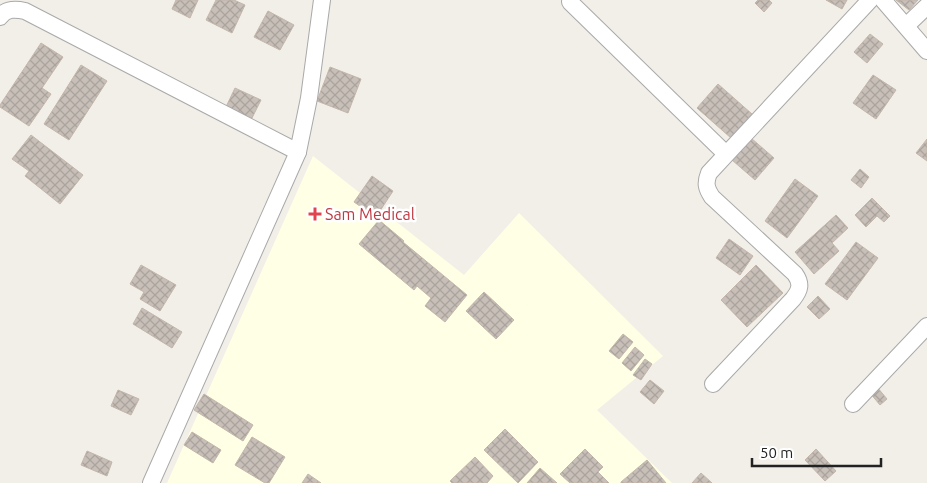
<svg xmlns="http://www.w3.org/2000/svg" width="927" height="483" font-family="Ubuntu,sans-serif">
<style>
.education{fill:#ffffe5}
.building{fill:url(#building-cross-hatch);stroke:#c4b6ab}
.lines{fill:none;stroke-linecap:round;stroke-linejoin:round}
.minor-casing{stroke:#a9a9a9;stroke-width:18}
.minor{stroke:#fff;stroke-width:16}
.health-dot{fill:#e0444e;stroke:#fff;stroke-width:2}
.labels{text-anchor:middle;stroke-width:5;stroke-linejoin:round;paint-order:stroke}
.health-label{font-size:16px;fill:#be3a42;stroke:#fff;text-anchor:start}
</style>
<defs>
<pattern id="building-cross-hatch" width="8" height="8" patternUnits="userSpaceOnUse" patternTransform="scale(1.25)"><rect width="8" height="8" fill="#c7bfb8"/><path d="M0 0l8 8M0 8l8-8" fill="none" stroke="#aba49e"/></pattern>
</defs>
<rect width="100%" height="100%" fill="#f2efe9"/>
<polygon class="education" points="313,156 464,275 519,213 663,356 597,410 672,483 167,483"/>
<g class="building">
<polygon points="176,0 198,0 190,18 172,9"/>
<polygon points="216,0 234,0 245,5 232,33 206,20"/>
<polygon points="758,0 769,0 772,3 764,12 755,3"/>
<polygon points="826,0 847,0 842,9"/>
<polygon points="896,0 918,0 909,10"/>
<polygon points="268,11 294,25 280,50 254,37"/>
<polygon points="870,34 883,44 867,63 854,52"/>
<polygon points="41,43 63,57 42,88 51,94 29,126 0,107 0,105"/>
<polygon points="81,65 107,81 69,140 44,124"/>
<polygon points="330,67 361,79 348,113 317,101"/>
<polygon points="873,75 896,90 876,119 853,103"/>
<polygon points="718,84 752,114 731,138 697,108"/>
<polygon points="235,88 261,100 250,122 225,109"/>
<polygon points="31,135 83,175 60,204 25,176 29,171 12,159"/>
<polygon points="751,138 774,158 755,180 732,160"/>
<polygon points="927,139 927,161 916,153"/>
<polygon points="860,169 869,177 861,188 851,180"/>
<polygon points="372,176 393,191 376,217 354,202"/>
<polygon points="795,179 818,196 787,238 765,221"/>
<polygon points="872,198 890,216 884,222 877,216 866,227 855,215"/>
<polygon points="836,215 848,228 832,243 839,251 814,274 795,252"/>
<polygon points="379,220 404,241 403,242 467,295 445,322 425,306 431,298 417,286 414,290 359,244"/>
<polygon points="729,239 753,256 740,275 716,258"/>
<polygon points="856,242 878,258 847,300 825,284"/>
<polygon points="141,265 176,285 160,311 140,299 144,292 130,284"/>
<polygon points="756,265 783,293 747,327 721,300"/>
<polygon points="484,292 514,320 496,339 466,311"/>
<polygon points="818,296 830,309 819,319 807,307"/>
<polygon points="142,308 182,332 172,348 133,324"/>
<polygon points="623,334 633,342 619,359 609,351"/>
<polygon points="635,347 644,355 631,371 622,363"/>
<polygon points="645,359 652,364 641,380 633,375"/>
<polygon points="650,380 664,391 654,404 640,392"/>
<polygon points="877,387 887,399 880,405 870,393"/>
<polygon points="118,390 139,399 131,415 111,406"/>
<polygon points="204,394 253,425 243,441 194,410"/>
<polygon points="505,429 538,462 518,483 484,450"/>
<polygon points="192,432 221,450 213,463 184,445"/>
<polygon points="252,437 285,457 269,483 265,483 235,465"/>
<polygon points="585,449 603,467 598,472 609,483 570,483 560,474"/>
<polygon points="816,449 836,471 825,481 805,460"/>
<polygon points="87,451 112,462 107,476 81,465"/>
<polygon points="475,457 493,476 487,483 452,483 450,481"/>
<polygon points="647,460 666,483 621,483 621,482"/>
<polygon points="540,468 557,483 527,483"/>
<polygon points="701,473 712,483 692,483"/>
<polygon points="308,474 321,483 302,483"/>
</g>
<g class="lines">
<defs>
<g id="minor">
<polyline points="883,0 927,51"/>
<polyline points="570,2 726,154"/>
<path d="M 0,17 C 6,8 16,9 25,11 L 298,152"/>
<polyline points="906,26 927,6"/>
<path d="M 713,384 L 793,299 C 800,290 802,284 795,274 L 712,197 C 706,188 705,183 709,173 L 870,0"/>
<polyline points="853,404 927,326"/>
<polyline points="151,483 298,152 309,98 322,0"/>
</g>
</defs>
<use href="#minor" class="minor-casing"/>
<use href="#minor" class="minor"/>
</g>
<path class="health-dot" d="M312.5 206.5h5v5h5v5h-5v5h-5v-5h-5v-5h5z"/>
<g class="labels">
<g class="health-label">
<text x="325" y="220">Sam Medical</text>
</g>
</g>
<path d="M752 458v8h129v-8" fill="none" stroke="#222222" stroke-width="2.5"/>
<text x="760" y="458" font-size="15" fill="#222222" stroke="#ffffff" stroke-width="4" paint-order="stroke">50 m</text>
</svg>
